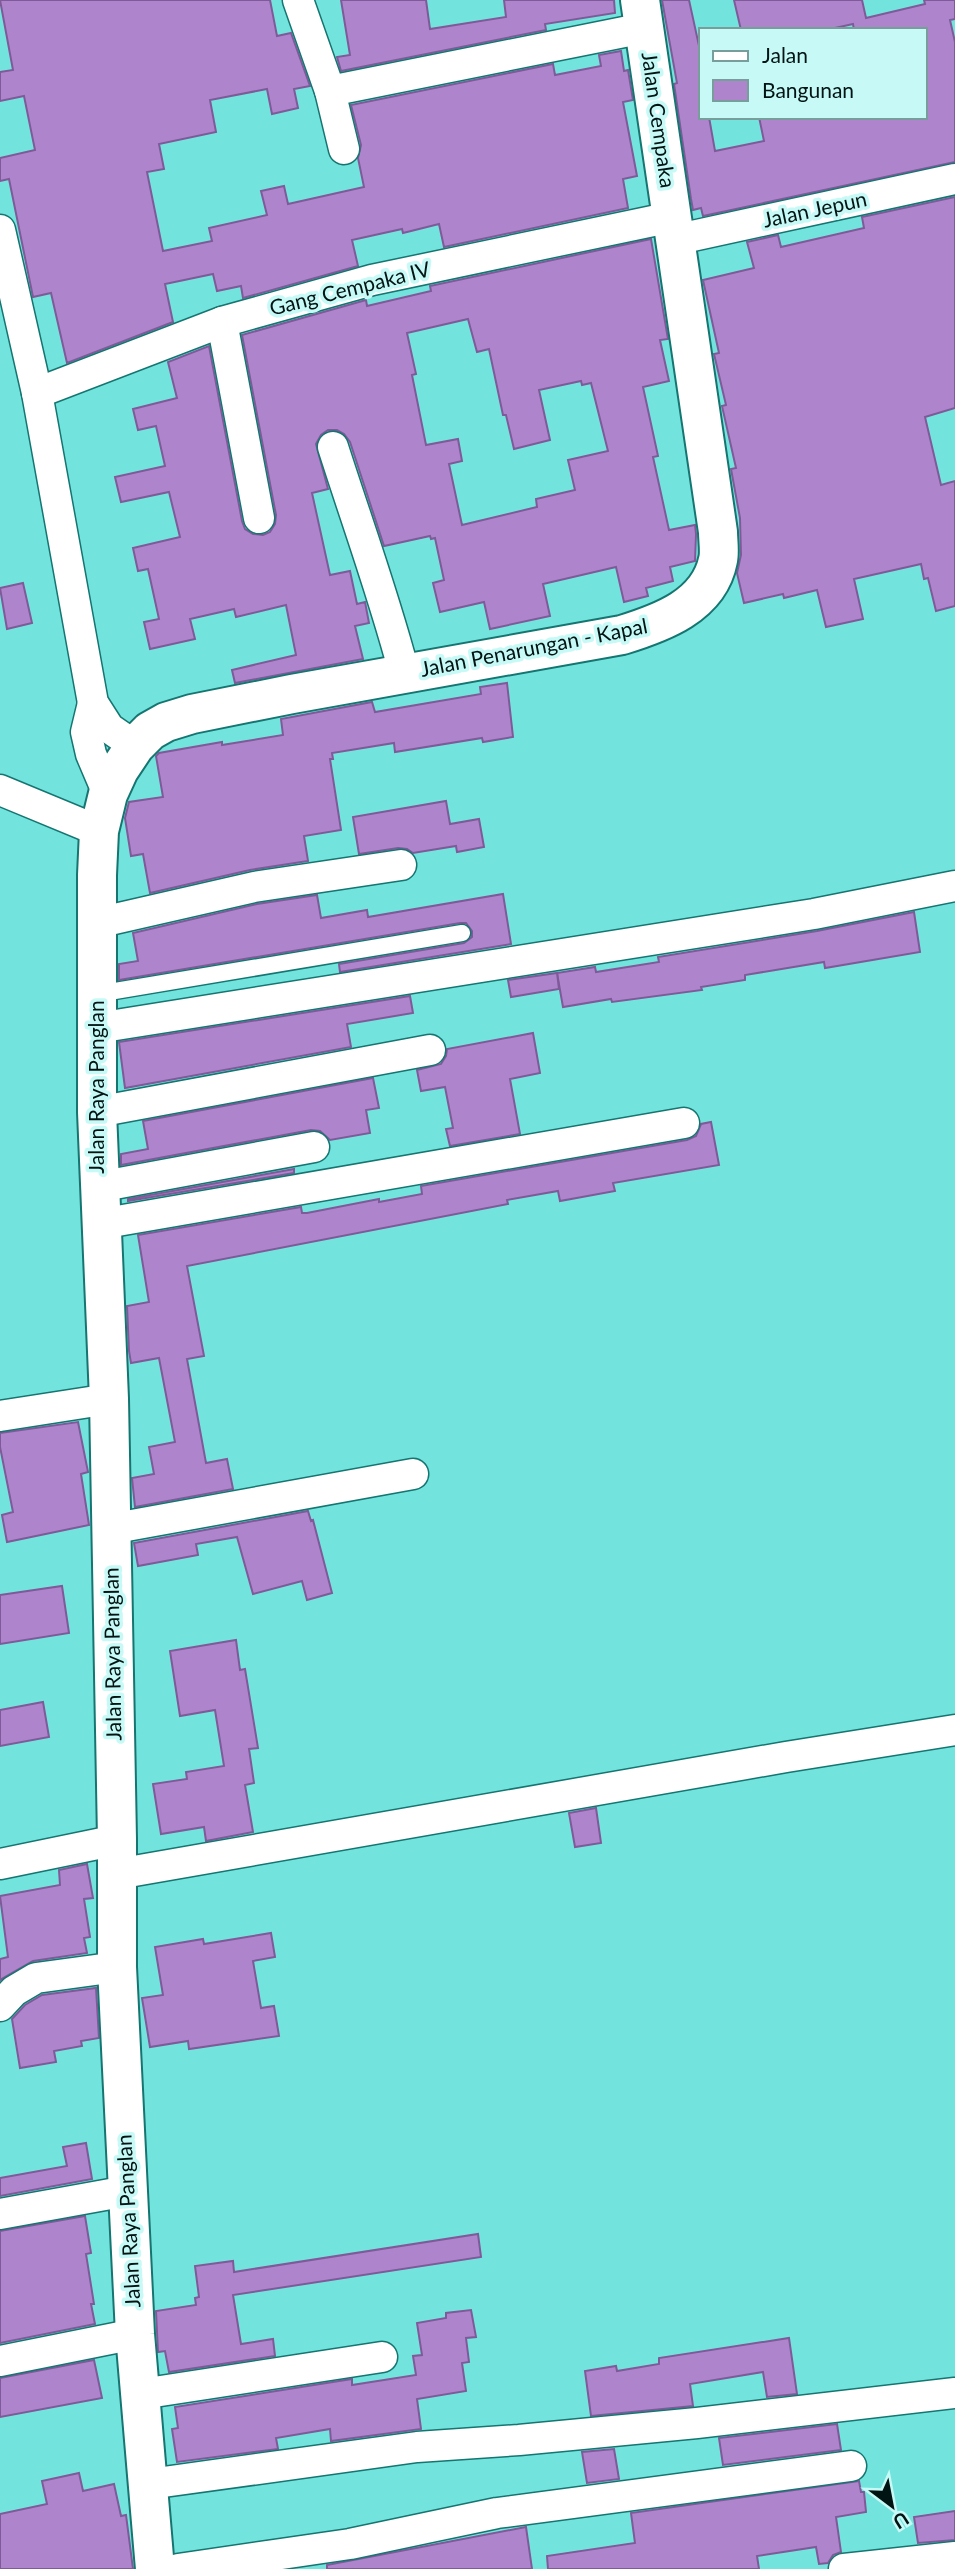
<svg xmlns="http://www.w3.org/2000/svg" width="955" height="2569" font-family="Lato,sans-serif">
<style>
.building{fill:#ae85cc;stroke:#7f5a99;stroke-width:2;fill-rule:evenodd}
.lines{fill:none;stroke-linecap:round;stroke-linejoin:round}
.lane-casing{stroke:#157571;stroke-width:19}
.street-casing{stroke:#157571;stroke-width:33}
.secondary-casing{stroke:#157571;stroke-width:42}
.lane{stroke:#fff;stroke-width:16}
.street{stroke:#fff;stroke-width:30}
.secondary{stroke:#fff;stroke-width:38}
.labels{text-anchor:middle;stroke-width:7;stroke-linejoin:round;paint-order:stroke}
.street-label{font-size:21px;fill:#001413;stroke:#c7faf6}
</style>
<rect width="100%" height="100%" fill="#73e4dd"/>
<g class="building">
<polygon points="0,0 270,0 277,36 291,33 310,86 294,89 298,108 272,114 267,89 210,100 216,132 159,144 164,169 147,172 163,251 212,241 209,228 267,215 261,191 284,186 288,204 364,187 358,158 361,145 351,105 553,64 555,75 601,66 599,55 621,51 624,71 628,70 633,100 623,102 637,176 623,179 628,208 444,247 439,224 403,233 402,229 352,240 358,266 243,298 241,286 217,291 213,274 165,284 173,322 67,363 51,293 33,297 9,179 0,181 0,158 35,150 24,96 0,101 0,72 13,70"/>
<polygon points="341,0 426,0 430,29 506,17 504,0 614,0 615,13 545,24 546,30 341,71 337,57 350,55"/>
<polygon points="662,0 689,0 701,55 701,117 709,117 715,151 764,141 759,117 925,117 925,30 854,30 853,24 826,30 741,30 734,0 862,0 866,18 925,4 924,0 955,0 955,19 950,20 955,42 955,162 703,216 701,208 693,210 691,199 674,84 677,83"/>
<polygon points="955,197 955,408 925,417 941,485 955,481 955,606 936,611 928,578 924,579 921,564 854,579 863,619 826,627 817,590 784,598 783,594 744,603 737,573 741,555 740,518 731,469 736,468 722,406 726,405 714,354 719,353 703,280 754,268 747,242 778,235 781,247 864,228 862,217"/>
<path d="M 651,239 L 668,339 L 660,340 L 669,381 L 643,387 L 658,456 L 653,457 L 669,530 L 695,525 L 696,534 L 695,561 L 670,567 L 673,581 L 646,588 L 648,596 L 624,602 L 616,567 L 543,584 L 550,616 L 490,629 L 484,602 L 440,612 L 433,583 L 444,580 L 435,538 L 431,539 L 430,536 L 384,546 L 350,442 L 344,434 L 337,430 L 328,430 L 321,435 L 316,444 L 328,489 L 312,493 L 330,575 L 350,571 L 357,604 L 365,602 L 369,623 L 355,626 L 363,659 L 235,683 L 232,670 L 296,655 L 286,605 L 236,617 L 234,609 L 190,619 L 195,639 L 150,649 L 144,622 L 159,619 L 148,569 L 138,571 L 133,548 L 180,537 L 169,492 L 121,502 L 115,477 L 165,466 L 156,426 L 138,430 L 133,409 L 177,398 L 168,362 L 209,346 L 242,521 L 245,529 L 253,534 L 263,535 L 270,532 L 275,524 L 276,515 L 242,335 L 366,300 L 367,306 L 431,291 L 430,286 ZM 468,319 L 477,352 L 489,349 L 503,415 L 506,415 L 514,449 L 550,440 L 539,390 L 581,381 L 582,385 L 591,383 L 608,451 L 568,460 L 575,490 L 536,499 L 537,507 L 462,525 L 449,464 L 462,461 L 458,439 L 426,445 L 412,375 L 416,374 L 407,333 Z"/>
<polygon points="23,583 32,623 7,629 0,588"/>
<polygon points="507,683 513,737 483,742 482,738 395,752 394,743 332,753 333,759 330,759 341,830 304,836 308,861 250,870 150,893 143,854 131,856 125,818 129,802 163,797 156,756 159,753 222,742 222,745 283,735 281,719 372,702 375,712 481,694 480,687"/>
<polygon points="446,801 450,824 479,819 484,847 457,852 456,846 413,853 407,849 398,848 359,854 353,817"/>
<polygon points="503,894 511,944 340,972 339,964 464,943 472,937 472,931 466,923 460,923 119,980 119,964 138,961 133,933 257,904 317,895 321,918 367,910 368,917"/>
<polygon points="914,912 920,952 825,968 824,962 745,975 745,980 701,987 702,990 612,1002 611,999 563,1007 557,973 595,967 596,972 659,962 658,957 817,931"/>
<polygon points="557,973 559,989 511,997 508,980"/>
<polygon points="410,996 413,1013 347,1024 351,1047 125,1088 119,1042"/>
<polygon points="533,1033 540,1073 510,1079 520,1134 450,1146 446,1129 453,1128 445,1087 421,1091 417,1070 441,1064 446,1056 447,1049"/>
<polygon points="373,1078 379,1108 366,1110 370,1133 330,1140 320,1131 311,1130 121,1165 121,1154 148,1149 143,1121"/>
<polygon points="711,1122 719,1165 613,1183 615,1191 560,1201 558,1191 507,1200 508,1204 187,1266 204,1356 187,1359 206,1463 227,1459 233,1489 135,1507 132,1478 154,1474 149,1447 175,1442 159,1358 131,1363 129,1351 127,1306 149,1302 138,1235 301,1207 302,1213 307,1213 379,1199 379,1202 422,1194 421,1186 687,1140 696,1136 701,1124"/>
<polygon points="294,1169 294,1173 128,1201 128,1199"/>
<polygon points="78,1422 88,1472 81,1474 89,1525 7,1542 2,1515 13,1512 0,1447 0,1433"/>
<polygon points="308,1511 311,1521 313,1520 332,1593 307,1600 302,1581 253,1594 237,1537 196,1544 198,1555 138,1566 134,1543"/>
<polygon points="62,1586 69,1633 0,1644 0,1595"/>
<polygon points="236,1640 240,1670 245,1669 258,1748 249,1749 254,1783 245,1785 253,1832 206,1841 204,1827 161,1834 153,1784 187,1779 186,1772 224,1766 215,1710 180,1716 170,1651"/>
<polygon points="43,1702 49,1737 0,1746 0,1710"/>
<polygon points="596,1808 601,1843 575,1847 569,1813"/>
<polygon points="87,1864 93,1898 84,1899 90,1937 84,1938 87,1953 33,1961 0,1980 0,1959 8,1957 0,1896 60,1885 59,1870"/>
<polygon points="271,1933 275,1957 253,1961 261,2008 274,2006 279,2036 189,2049 188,2041 150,2047 142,1998 163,1995 155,1947 203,1939 204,1944"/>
<polygon points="96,1988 99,2038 81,2041 82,2046 54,2051 56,2062 20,2068 12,2019 25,2005 42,1995"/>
<polygon points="86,2143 92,2179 0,2196 0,2178 67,2166 63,2147"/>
<polygon points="85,2216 91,2253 86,2254 94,2304 91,2304 95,2324 0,2343 0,2231"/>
<polygon points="478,2234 481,2257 233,2295 241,2344 273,2339 275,2356 169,2372 165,2351 158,2352 156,2311 196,2305 195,2298 199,2297 195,2266 233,2261 234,2272"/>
<polygon points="471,2310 476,2337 466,2338 469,2362 462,2363 466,2391 417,2399 421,2429 331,2441 330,2429 276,2438 278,2449 177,2462 172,2429 178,2428 175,2407 352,2379 352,2385 416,2375 413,2356 422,2355 417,2323 446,2318 446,2313"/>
<polygon points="789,2338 797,2394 767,2397 763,2372 690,2384 693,2406 591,2416 585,2371 616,2366 617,2371 659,2364 659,2358"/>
<polygon points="94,2360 102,2398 0,2417 0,2378"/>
<polygon points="837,2424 841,2450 723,2465 719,2438"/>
<polygon points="614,2449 619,2479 587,2483 582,2452"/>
<polygon points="79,2473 83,2491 114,2484 121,2516 126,2515 133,2569 0,2569 0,2514 47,2504 42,2481"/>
<polygon points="859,2481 861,2492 864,2492 866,2512 836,2517 841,2552 833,2555 828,2563 819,2564 816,2547 757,2556 759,2569 548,2569 547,2556 635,2543 631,2513"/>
<polygon points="955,2511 955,2540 918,2543 914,2517"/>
<polygon points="526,2527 532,2569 327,2569 327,2565"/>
</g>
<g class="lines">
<defs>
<polyline id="lane" points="97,994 462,933"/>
<g id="street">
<polyline points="298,0 330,91 344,149"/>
<polyline points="330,91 644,28"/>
<polyline points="0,230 37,393 93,703 109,728 135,746"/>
<polyline points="674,240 955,179"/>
<polyline points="222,322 259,518"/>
<polyline points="37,393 222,322 372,280 672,217"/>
<path d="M 333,447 C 357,522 384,596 404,672"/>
<polyline points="93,703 86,732 91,754 108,794"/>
<polyline points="0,790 99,831"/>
<polyline points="97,923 254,887 401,865"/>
<polyline points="97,1028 814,914 955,886"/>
<polyline points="97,1112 430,1050"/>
<polyline points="98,1187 314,1147"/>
<polyline points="100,1224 684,1123"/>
<polyline points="0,1416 109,1399"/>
<polyline points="110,1529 413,1474"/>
<polyline points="0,1864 117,1840"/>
<polyline points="117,1874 786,1757 955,1730"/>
<polyline points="0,2006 14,1991 36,1978 117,1967"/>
<polyline points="0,2214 127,2191"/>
<polyline points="0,2361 135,2334"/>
<polyline points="141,2394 382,2357"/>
<polyline points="149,2484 417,2447 519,2440 697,2423 955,2393"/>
<polyline points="178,2569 350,2544 497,2513 851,2466"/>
<polyline points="844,2569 955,2557"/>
</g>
<path id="secondary" d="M 155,2569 L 135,2334 L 117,1967 L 117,1840 L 109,1399 L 97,1112 L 97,875 L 99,831 L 108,794 L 119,770 L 135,746 L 150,731 L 166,722 L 192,714 L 292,694 L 622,635 C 661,623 709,606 718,560 C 720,552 718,541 718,532 L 640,0"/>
</defs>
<use href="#lane" class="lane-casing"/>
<use href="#street" class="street-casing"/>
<use href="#secondary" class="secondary-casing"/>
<use href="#lane" class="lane"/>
<use href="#street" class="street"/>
<use href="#secondary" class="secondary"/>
</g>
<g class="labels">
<g class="street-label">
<text transform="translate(658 120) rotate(82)" y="7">Jalan Cempaka</text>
<text transform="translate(815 210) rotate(-12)" y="7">Jalan Jepun</text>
<text transform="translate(350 289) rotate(-14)" y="7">Gang Cempaka IV</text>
<text transform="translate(534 648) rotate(-11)" y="7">Jalan Penarungan - Kapal</text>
<text transform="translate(97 1087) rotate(-90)" y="7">Jalan Raya Panglan</text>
<text transform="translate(113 1654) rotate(-91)" y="7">Jalan Raya Panglan</text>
<text transform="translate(129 2221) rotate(-93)" y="7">Jalan Raya Panglan</text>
</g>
</g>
<rect x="699" y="28" width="228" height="91" fill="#c7faf6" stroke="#779e9b" stroke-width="2"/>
<rect x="713" y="51" width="35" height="10" fill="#ffffff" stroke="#779e9b" stroke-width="2"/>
<text x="762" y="63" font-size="21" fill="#001413">Jalan</text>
<rect x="713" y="80" width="35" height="21" fill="#ae85cc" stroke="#779e9b" stroke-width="2"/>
<text x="762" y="98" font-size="21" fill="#001413">Bangunan</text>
<g transform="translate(892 2506) rotate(148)" stroke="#c7faf6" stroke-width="5" paint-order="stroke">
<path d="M0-5L12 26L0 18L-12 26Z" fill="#001413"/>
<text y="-10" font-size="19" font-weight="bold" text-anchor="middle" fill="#001413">U</text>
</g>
</svg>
